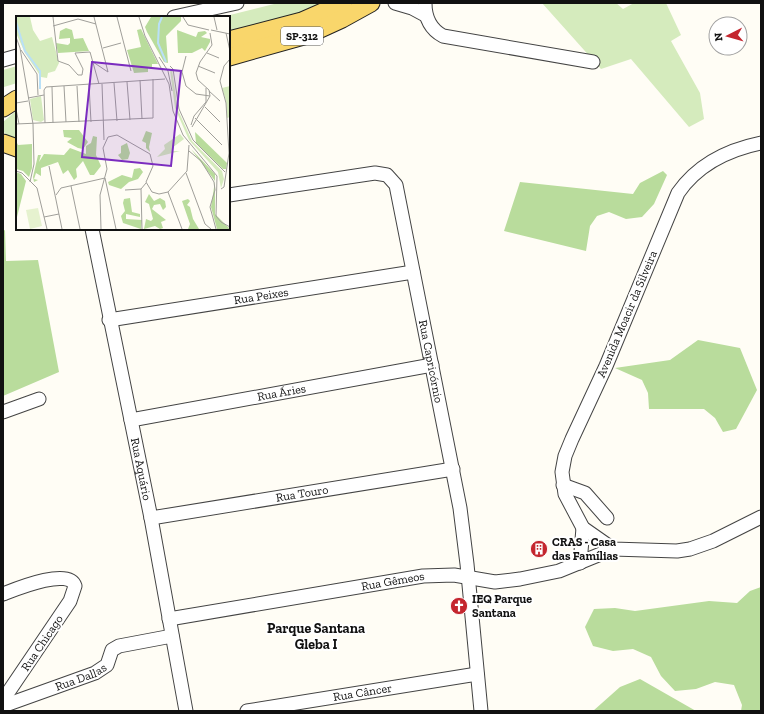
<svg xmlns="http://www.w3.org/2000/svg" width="764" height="714" font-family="'Zilla Slab',serif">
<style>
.green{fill:#d5ebbd}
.forest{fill:#b9dc9c}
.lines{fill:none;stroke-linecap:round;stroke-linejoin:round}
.minor-casing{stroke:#444;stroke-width:15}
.major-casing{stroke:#222;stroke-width:19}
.minor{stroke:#fff;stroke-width:13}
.major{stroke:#f9d66b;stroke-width:17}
.labels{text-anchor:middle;stroke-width:4;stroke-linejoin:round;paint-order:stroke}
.shield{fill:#fff;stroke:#585858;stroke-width:1}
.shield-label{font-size:11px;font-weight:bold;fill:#111}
.street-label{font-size:12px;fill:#111;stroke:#fff}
.poi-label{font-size:12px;font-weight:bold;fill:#111;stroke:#fff;text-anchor:start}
.quarter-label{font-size:14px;font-weight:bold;fill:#111;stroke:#fff}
.inset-river{fill:none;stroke:#b9e0f7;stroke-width:2}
.inset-road{fill:none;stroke:#a09f9a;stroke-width:1}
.view{fill:#7b2cbf;fill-opacity:0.15;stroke:#7b2cbf;stroke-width:2}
.inset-edge{fill:none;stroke:#111;stroke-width:2}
</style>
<rect width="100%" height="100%" fill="#fffdf5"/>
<g class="green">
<polygon points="278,3 323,3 298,17 229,33 229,17 222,17"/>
<polygon points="542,3 616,3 623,9 634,3 666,3 681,35 671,41 700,93 704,119 689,127 631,59 601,69"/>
<polygon points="17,66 17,83 4,87 3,70"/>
<polygon points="17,110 17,138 8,137 3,131 3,122"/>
</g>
<g class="forest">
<polygon points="663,171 667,175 654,204 642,217 626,219 609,212 597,216 590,226 586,251 504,231 520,182 633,194 640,183"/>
<polygon points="5,230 6,261 38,260 59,372 3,396 3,231"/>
<polygon points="698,340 740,348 757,390 736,429 723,432 715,418 704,409 649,409 648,393 642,380 615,368 670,360"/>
<polygon points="761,587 761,711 741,711 742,705 734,685 715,682 696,689 675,691 661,676 651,657 633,649 613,651 593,646 585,627 594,609 615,608 635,611 709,601 737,603 750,591"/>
<polygon points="640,679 696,711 593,711 620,687"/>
</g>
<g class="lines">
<defs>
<g id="minor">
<polyline points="395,3 412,8 425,15"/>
<path d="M 425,3 C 425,18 430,29 443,36 L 593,62"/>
<polyline points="174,17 237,3"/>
<polyline points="3,60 17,56"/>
<path d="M 761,143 C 727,150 698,164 678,193 L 606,366 L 572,439 L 565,456 L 562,472 L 565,494 L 583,528 L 613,549 L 677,551 L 690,549 L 713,541 L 761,517"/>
<path id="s1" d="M 229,195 L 375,173 L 387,175 L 396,185 L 460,508 L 467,564 L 481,711"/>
<path id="s2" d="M 92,229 L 151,518 L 186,711"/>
<path id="s3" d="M 109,320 L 413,272"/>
<polyline points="3,412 39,399"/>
<path id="s4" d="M 131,420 L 432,365"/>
<polyline points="563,485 585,493 607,518"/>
<path id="s5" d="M 151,518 L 453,469"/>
<polyline points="580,563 583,528"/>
<path d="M 3,594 C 16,589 69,567 75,586 L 70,601 L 3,700"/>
<path id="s6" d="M 169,619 L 423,576 L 454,575 L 495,582 L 520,579 L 559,571 L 613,549"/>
<path id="s7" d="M 3,706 L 95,673 L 107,665 L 112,650 L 119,646 L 172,636"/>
<path id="s8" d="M 247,711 L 477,674"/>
</g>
<g id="major">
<polyline points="229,40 302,21 343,3"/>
<polyline points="229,57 307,35 342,19 371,3"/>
<polyline points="3,108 17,99"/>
<polyline points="3,143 17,148"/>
</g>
</defs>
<use href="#minor" class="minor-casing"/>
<use href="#major" class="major-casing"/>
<use href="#minor" class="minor"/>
<use href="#major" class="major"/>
</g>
<defs>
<symbol id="building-disc" viewBox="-11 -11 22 22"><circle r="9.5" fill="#c4262e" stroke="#fff"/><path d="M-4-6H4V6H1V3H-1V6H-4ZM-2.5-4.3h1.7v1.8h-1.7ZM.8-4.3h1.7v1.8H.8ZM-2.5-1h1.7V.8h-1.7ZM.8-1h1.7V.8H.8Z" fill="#fff"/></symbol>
<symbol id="church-disc" viewBox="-11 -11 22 22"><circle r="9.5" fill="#c4262e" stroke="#fff"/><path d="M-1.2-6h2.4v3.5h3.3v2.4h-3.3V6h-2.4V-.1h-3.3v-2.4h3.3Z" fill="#fff"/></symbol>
</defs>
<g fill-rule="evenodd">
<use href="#building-disc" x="529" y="539" width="20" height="20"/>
<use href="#church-disc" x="449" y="596" width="20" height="20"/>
</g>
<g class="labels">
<rect class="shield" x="281" y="27" width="42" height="18" rx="3"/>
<g class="shield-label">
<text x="302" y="40">SP-312</text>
</g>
<g class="street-label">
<text dy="4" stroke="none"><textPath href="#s3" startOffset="154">Rua Peixes</textPath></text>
<text transform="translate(627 314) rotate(-67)" y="4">Avenida Moacir da Silveira</text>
<text dy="4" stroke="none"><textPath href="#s1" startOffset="353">Rua Capricórnio</textPath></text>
<text dy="4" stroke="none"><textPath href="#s4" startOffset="153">Rua Áries</textPath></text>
<text dy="4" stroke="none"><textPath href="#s2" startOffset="245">Rua Aquário</textPath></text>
<text dy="4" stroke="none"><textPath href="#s5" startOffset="153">Rua Touro</textPath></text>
<text dy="4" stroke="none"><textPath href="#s6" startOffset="227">Rua Gêmeos</textPath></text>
<text transform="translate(42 643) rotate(-56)" y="4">Rua Chicago</text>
<text dy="4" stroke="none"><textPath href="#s7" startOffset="83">Rua Dallas</textPath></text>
<text dy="4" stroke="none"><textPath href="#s8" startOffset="117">Rua Câncer</textPath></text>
</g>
<g class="poi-label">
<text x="552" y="546">CRAS - Casa<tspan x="552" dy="14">das Famílias</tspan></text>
<text x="472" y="603">IEQ Parque<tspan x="472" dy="14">Santana</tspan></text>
</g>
<g class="quarter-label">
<text x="316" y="633">Parque Santana<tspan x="316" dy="16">Gleba I</tspan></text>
</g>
</g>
<g transform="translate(16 16)">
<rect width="214" height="214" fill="#fffdf5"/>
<path d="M 0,1 L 14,1 L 17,14 L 24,25 L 36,21 L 43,47 L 39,55 L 32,57 L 31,62 L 25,61 L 9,37 L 0,17 ZM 154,54 L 156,54 L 162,94 L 176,125 L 206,155 L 208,163 L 205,172 L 202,156 L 173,124 L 159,92 ZM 214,70 L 214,101 L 211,102 L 210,85 L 206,72 ZM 25,80 L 28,104 L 25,106 L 17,104 L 14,83 ZM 164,118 L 168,123 L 156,132 L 157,135 L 164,135 L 141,141 L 149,133 L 148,129 Z" fill="#d5ebbd"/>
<path d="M 135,1 L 165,1 L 165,5 L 150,20 L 152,47 L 148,46 L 131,16 L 129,11 ZM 50,12 L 56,14 L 58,23 L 67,22 L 73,35 L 42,37 L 40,27 L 52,29 L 54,27 L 54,22 L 43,23 L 44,15 ZM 125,13 L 142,48 L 136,48 L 136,53 L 132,52 L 132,56 L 118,57 L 111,34 L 125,31 L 121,14 ZM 161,14 L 180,21 L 182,16 L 189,15 L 191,17 L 185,21 L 194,23 L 194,26 L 189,35 L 186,32 L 176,37 L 162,37 ZM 47,114 L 63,114 L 72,126 L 67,133 L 62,132 L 51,126 L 56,122 L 48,121 ZM 130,115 L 136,117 L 133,131 L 134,136 L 130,132 L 130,127 L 126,125 ZM 179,116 L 211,147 L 210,153 L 207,153 L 180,127 ZM 77,120 L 81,121 L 80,139 L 85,150 L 78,159 L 74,159 L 67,145 L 60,153 L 61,161 L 58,164 L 52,154 L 47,158 L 42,146 L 25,152 L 25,160 L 20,157 L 18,163 L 22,164 L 18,166 L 17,161 L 22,139 L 25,139 L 23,146 L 28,138 L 48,139 L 54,132 L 70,138 L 70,130 L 75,127 ZM 0,125 L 2,129 L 16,128 L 16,152 L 13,161 L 7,155 L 0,153 ZM 111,127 L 114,137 L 112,143 L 106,144 L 102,139 L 105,137 L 105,130 ZM 175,133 L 199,158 L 199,198 L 214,213 L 201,213 L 195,191 L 199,165 ZM 124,152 L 127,156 L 122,163 L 113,166 L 105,173 L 93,169 L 92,166 L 106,159 L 116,162 L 118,153 ZM 0,156 L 5,158 L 10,165 L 0,205 ZM 133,178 L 138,185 L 144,182 L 149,185 L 150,191 L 147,194 L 144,188 L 138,189 L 136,193 L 150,204 L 145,206 L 147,212 L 144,213 L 139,210 L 128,213 L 130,203 L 135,205 L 137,203 L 133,188 L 129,186 ZM 114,182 L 116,196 L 124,198 L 124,201 L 110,198 L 110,203 L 126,204 L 125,213 L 107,207 L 105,200 L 109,195 L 107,187 L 108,183 ZM 172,183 L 174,185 L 171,189 L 174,191 L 177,203 L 183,213 L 172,213 L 174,208 L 166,185 Z" fill="#b9dc9c"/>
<path d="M 22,192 L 26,210 L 14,213 L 10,194 Z" fill="#e6f2cf"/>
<path class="inset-river" d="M 146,1 L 143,8 L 142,27 L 150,46M 0,6 L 9,35 L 24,55 L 24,73"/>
<path class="inset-road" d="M 37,1 L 42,45 L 53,49 L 62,59 L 66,59 L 67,53 L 59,37 L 74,36 L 83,68M 101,1 L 115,55M 123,1 L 129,20 L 153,68 L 157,95 L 167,119 L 201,160 L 200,200 L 205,206 L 214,211M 167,1 L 172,9 L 193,14M 198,1 L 201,14M 37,10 L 62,3 L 80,8M 195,14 L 214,18M 210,17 L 214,35M 0,21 L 4,32 L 17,108 L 18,148 L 14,166M 87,32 L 105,27M 5,34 L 21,58 L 22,79M 191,37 L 203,42M 170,40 L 166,56 L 170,70 L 180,78 L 194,80M 143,41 L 152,55 L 156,75M 77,46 L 92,56 L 78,1M 154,50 L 157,53 L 163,93 L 177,124 L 209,156M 182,50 L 199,57M 124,64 L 126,103M 111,66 L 114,104M 98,67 L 101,105M 86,68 L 88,124M 73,69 L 75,106M 48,70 L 50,106M 61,70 L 63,106M 36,71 L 37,107M 193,75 L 204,85M 12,82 L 28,79M 0,87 L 12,85M 189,91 L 204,106M 0,93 L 3,108M 179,102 L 206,129M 29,107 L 28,74 L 30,71 L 149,63M 0,108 L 137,102 L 137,63M 175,109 L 178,100 L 190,86 L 190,72M 176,111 L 194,80 L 193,74 L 182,64 L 180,57 L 184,46 L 196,29 L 194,17M 173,135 L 185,145 L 198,166 L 199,174 L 194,191 L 200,213M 33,150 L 46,213M 0,155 L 6,157 L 21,172 L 31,213M 170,157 L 189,208 L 195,213M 55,170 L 64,213M 205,173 L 208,171 L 213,137 L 210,87 L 204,65 L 208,50 L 214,43M 109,174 L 125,173M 152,176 L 166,213M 40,179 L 45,172 L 89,162 L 100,213M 28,201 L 43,198M 85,213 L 84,179 L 91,153 L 87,132 L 92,121 L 101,119 L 134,138 L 137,150 L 130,166 L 136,176 L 143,178 L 152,176 L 171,155 L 173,129M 126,213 L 125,173 L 130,167"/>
<path class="view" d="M 76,46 L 165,55 L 155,150 L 66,141 Z"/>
<rect width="214" height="214" class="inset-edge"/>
</g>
<rect width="764" height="714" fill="none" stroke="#111111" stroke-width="8"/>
<g transform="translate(728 36) rotate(264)"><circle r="19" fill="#ffffff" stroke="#a0a0a0"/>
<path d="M0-3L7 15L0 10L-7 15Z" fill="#c4262e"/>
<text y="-6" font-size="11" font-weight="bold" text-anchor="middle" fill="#111111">N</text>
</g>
</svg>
